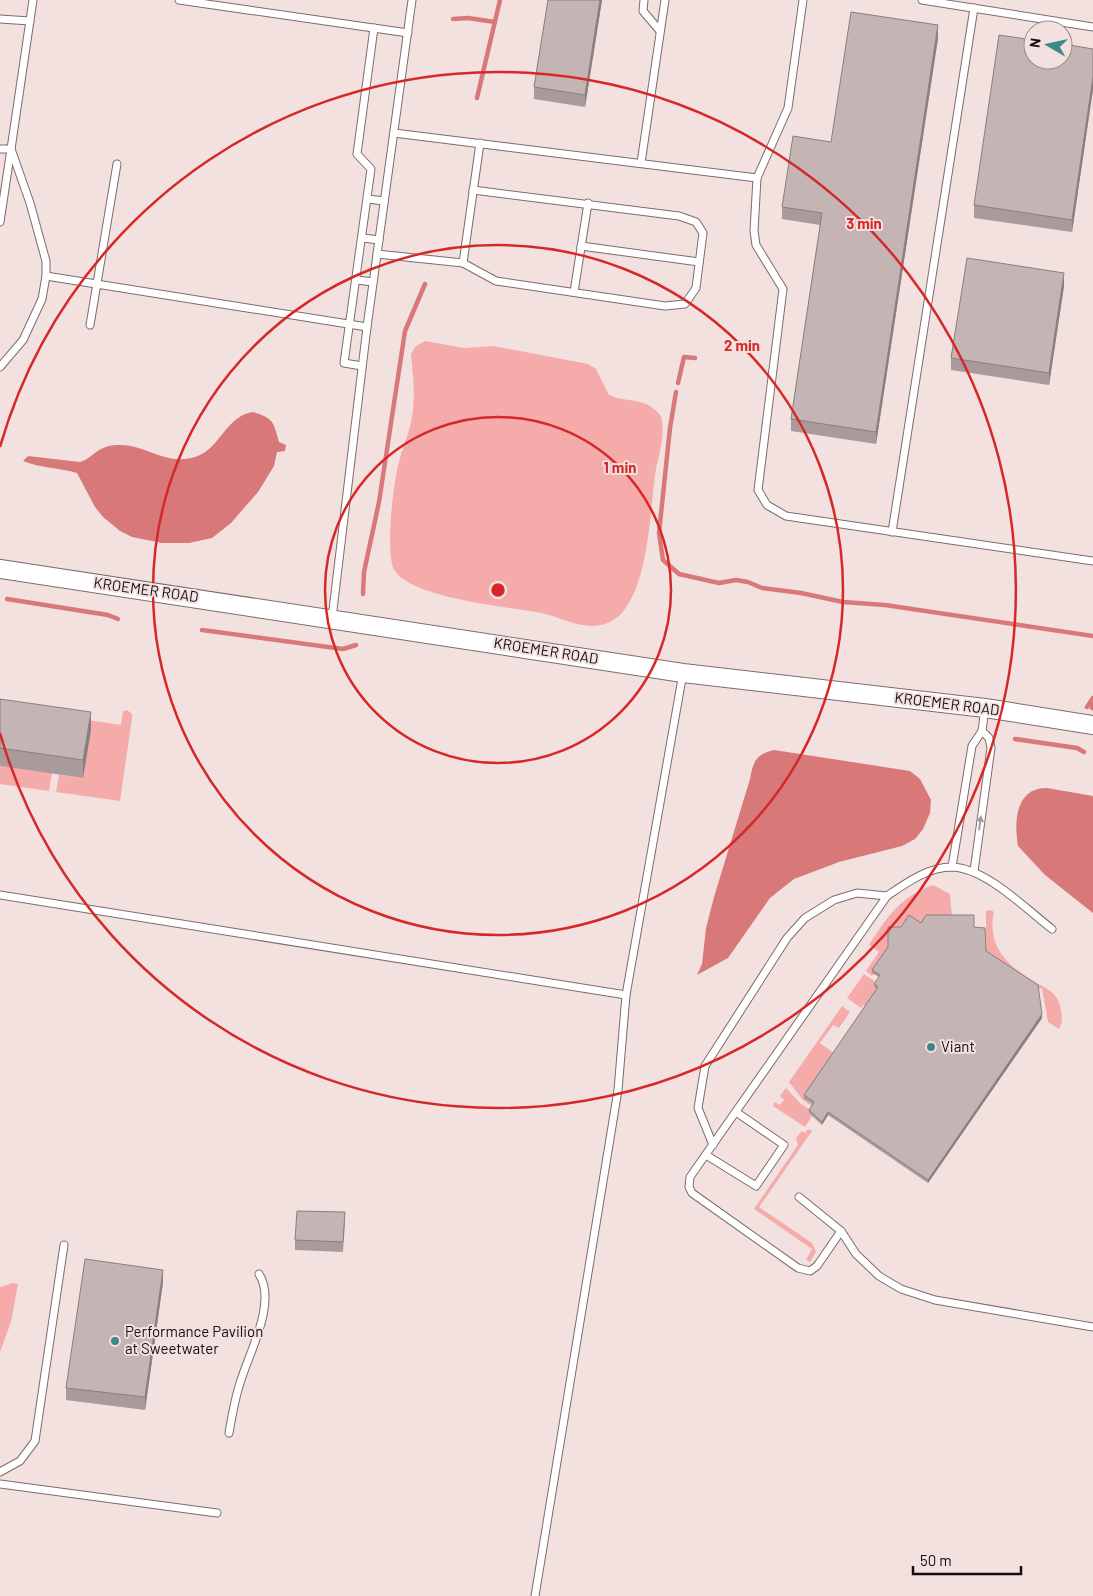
<svg xmlns="http://www.w3.org/2000/svg" width="1093" height="1596" font-family="Barlow,sans-serif">
<style>
.green{fill:#f5abaa}
.water{fill:#d87878}
.lines{fill:none;stroke-linecap:round;stroke-linejoin:round}
.stream{stroke:#d87878;stroke-width:4.5}
.service-casing{stroke:#7c6c6c;stroke-width:9}
.tertiary-casing{stroke:#7c6c6c;stroke-width:20}
.service{stroke:#fff;stroke-width:7}
.tertiary{stroke:#fff;stroke-width:18}
.wall{fill:#a99b9b}
.shaded-wall{fill:#8a7e7e}
.building{fill:#c5b4b4;stroke:#8a7e7e}
.oneway{fill:#a19f9e}
.ring{fill:none;stroke:#d62828;stroke-width:2.5}
.poi-dot{fill:#3e868a;stroke:#f3e1e0;stroke-width:2}
.labels{text-anchor:middle;stroke-width:4;stroke-linejoin:round;paint-order:stroke}
.street-label{font-size:15px;fill:#130e0d;stroke:#f3e1e0}
.poi-label{font-size:15px;fill:#130e0d;stroke:#f3e1e0;text-anchor:start}
.centre{fill:#d62828;stroke:#f3e1e0;stroke-width:2.5}
.ring-label{font-size:15px;text-anchor:middle;font-weight:bold;fill:#d62828;stroke:#f3e1e0;stroke-width:4;stroke-linejoin:round;paint-order:stroke}
</style>
<rect width="100%" height="100%" fill="#f3e1e0"/>
<g class="green">
<path d="M 425,341 L 464,348 L 493,346 L 588,364 L 596,369 L 609,395 C 630,404 645,396 661,416 C 666,438 658,454 655,475 C 650,513 648,604 610,622 C 587,633 564,618 541,613 C 511,607 404,598 393,567 C 386,547 393,487 398,466 C 401,451 408,437 411,422 C 416,400 413,376 411,354 L 416,346 Z"/>
<polygon points="127,710 132,714 132,718 120,801 56,792 59,775 83,778 91,730 67,717 121,725 123,711"/>
<polygon points="0,766 52,773 49,791 0,784"/>
<path d="M 933,885 L 950,894 L 952,918 L 888,951 L 872,976 L 866,971 L 879,952 L 869,945 C 887,917 901,896 933,885 Z"/>
<path d="M 991,910 L 994,912 C 987,943 1004,963 1030,979 C 1044,988 1058,990 1061,1010 C 1062,1018 1063,1022 1059,1029 L 1048,1022 L 1042,988 L 1038,989 L 986,955 L 986,911 Z"/>
<polygon points="864,974 877,983 878,990 867,1007 863,1005 861,1008 847,998"/>
<polygon points="842,1006 850,1012 839,1028 833,1025 820,1043 835,1054 813,1107 803,1100 789,1082"/>
<polygon points="786,1088 801,1104 811,1110 809,1113 812,1116 805,1127 773,1106 775,1102 780,1105 784,1100 780,1096"/>
<polygon points="808,1129 812,1131 759,1207 812,1243 816,1252 810,1262 806,1260 812,1249 754,1209 798,1145 796,1138 802,1131 805,1133"/>
<polygon points="13,1283 18,1284 11,1322 0,1352 0,1287"/>
</g>
<g class="water">
<path d="M 253,412 C 274,419 273,421 279,442 L 286,445 L 285,451 L 277,452 L 274,466 L 258,492 L 231,523 L 212,538 L 189,543 L 162,543 L 132,537 L 120,531 L 103,517 L 95,507 L 77,473 C 60,468 40,468 23,461 L 28,456 L 80,462 C 95,457 96,446 117,445 C 146,443 168,469 200,455 C 221,445 227,416 253,412 Z"/>
<path d="M 774,750 L 910,771 L 920,779 L 931,800 L 930,813 L 923,829 L 915,839 L 902,846 L 839,862 L 794,879 L 770,898 L 728,958 L 697,975 L 702,964 L 706,928 L 714,897 L 750,779 C 753,762 756,754 774,750 Z"/>
<path d="M 1047,788 L 1093,796 L 1093,913 L 1045,875 L 1018,846 C 1014,822 1015,788 1047,788 Z"/>
</g>
<g class="lines">
<g class="stream">
<polyline points="453,19 468,18 495,22"/>
<polyline points="477,98 500,0"/>
<polyline points="678,383 684,357 695,358"/>
<polyline points="676,392 670,428 659,533 663,560 679,574 719,583 736,580 748,582 762,588 801,593 843,602 885,605 1093,636"/>
<polyline points="363,594 364,572 379,502 405,331 425,284"/>
<polyline points="7,599 108,615 118,619"/>
<polyline points="202,630 343,649 356,645"/>
<polyline points="1087,707 1093,698"/>
<polyline points="1092,708 1093,702"/>
<polyline points="1015,739 1077,748 1084,752"/>
</g>
<defs>
<g id="service">
<polyline points="179,0 408,33"/>
<polyline points="644,0 643,11 660,31"/>
<polyline points="922,0 1093,27"/>
<polyline points="0,19 30,21"/>
<polyline points="394,133 757,178 754,231 756,245 783,289 758,490 767,505 786,516 1093,561"/>
<polyline points="0,149 11,149 0,222"/>
<polyline points="641,163 665,0"/>
<polyline points="757,178 788,108 803,0"/>
<polyline points="368,199 384,201"/>
<polyline points="363,238 379,240"/>
<polyline points="581,246 699,262"/>
<polyline points="377,254 463,263 496,281 665,306 685,304 696,288 703,233 696,222 679,216 473,190"/>
<polyline points="463,263 480,143"/>
<polyline points="46,276 367,327"/>
<polyline points="357,280 373,282"/>
<polyline points="574,292 588,203"/>
<polyline points="90,325 117,164"/>
<polyline points="362,366 344,363 371,169 357,154 374,28"/>
<polyline points="0,367 23,340 42,299 46,276 46,261 30,203 11,149 33,0"/>
<polyline points="892,532 974,8"/>
<polyline points="332,618 367,327 412,0"/>
<polyline points="952,867 972,746 982,731 985,708"/>
<polyline points="974,871 991,748 989,738 982,731"/>
<polyline points="0,895 626,995"/>
<path d="M 887,896 C 906,883 928,867 952,867 C 986,868 1026,909 1052,929"/>
<polyline points="713,1145 698,1108 705,1066 787,938 805,918 834,900 857,893 887,896 690,1177 689,1187 692,1193 798,1268 810,1271 817,1266 841,1231"/>
<polyline points="706,1155 756,1186 784,1145 736,1112"/>
<polyline points="799,1197 841,1231 856,1254 879,1276 901,1289 935,1300 1093,1327"/>
<path d="M 229,1433 C 232,1415 235,1397 241,1380 C 250,1351 277,1302 259,1274"/>
<polyline points="0,1472 20,1461 35,1441 64,1245"/>
<polyline points="0,1484 217,1513"/>
<polyline points="535,1596 618,1090 626,995 683,673"/>
</g>
<polyline id="tertiary" points="0,569 683,673 985,708 1093,725"/>
</defs>
<use href="#service" class="service-casing"/>
<use href="#tertiary" class="tertiary-casing"/>
<use href="#service" class="service"/>
<use href="#tertiary" class="tertiary"/>
</g>
<g class="wall">
<polygon points="548,0 602,0 585,107 534,99 534,87"/>
<polygon points="938,38 876,444 791,431 791,419 820,225 782,219 782,207 831,142"/>
<polygon points="1093,49 1093,89 1072,232 974,218 974,205"/>
<polygon points="1064,286 1049,385 951,370 951,358"/>
<polygon points="0,699 91,730 83,778 0,766"/>
<polygon points="921,923 974,927 986,951 1042,1018 928,1183 828,1115 822,1125 809,1113 809,1110 813,1104 804,1099 804,1095 877,989 874,987 874,984 879,977 872,973 872,970 901,927"/>
<polygon points="345,1222 343,1252 295,1250 295,1240"/>
<polygon points="163,1282 145,1410 66,1400 66,1388"/>
</g>
<g class="shaded-wall">
<polygon points="600,0 602,0 585,107 585,95"/>
<polygon points="938,25 938,38 876,444 876,432"/>
<polygon points="1093,77 1093,89 1072,232 1072,220"/>
<polygon points="1064,273 1064,286 1049,385 1049,373"/>
<polygon points="91,712 91,730 83,778 83,760"/>
<polygon points="1042,1014 1042,1018 928,1183 928,1180"/>
<polygon points="828,1112 828,1115 822,1125 822,1122"/>
<polygon points="163,1270 163,1282 145,1410 145,1397"/>
</g>
<g class="building">
<polygon points="548,0 600,0 585,95 534,87"/>
<polygon points="851,12 938,25 876,432 791,419 822,213 782,207 793,136 831,142"/>
<polygon points="999,35 1033,40 1033,60 1063,60 1063,44 1093,49 1093,77 1072,220 974,205"/>
<polygon points="967,258 1064,273 1049,373 951,358"/>
<polygon points="0,699 91,712 83,760 0,748"/>
<polygon points="909,915 921,923 926,915 974,915 974,927 985,928 986,951 1038,985 1042,1014 928,1180 828,1112 822,1122 809,1110 814,1102 804,1095 878,987 874,984 880,975 872,970 888,947 888,927 901,927"/>
<polygon points="297,1211 345,1212 343,1242 295,1240"/>
<polygon points="85,1259 163,1270 145,1397 66,1388"/>
</g>
<defs><path id="oneway-solid" d="M-6-.8H1V-3.2L6.5 0L1 3.2V.8H-6Z" transform="scale(1.25)"/></defs>
<use class="oneway" href="#oneway-solid" transform="translate(980 823) rotate(-82)"/>
<g class="ring">
<circle cx="498" cy="590" r="173"/>
<circle cx="498" cy="590" r="345"/>
<path d="M0 447A518 518 0 1 1 0 733"/>
</g>
<g class="poi-dot">
<circle cx="931" cy="1047" r="5"/>
<circle cx="115" cy="1341" r="5"/>
</g>
<g class="labels">
<g class="street-label">
<text transform="translate(146 590) rotate(8)" y="5">KROEMER ROAD</text>
<text transform="translate(546 651) rotate(9)" y="5">KROEMER ROAD</text>
<text transform="translate(947 704) rotate(7)" y="5">KROEMER ROAD</text>
</g>
<g class="poi-label">
<text x="941" y="1052">Viant</text>
<text x="125" y="1337">Performance Pavilion<tspan x="125" dy="17">at Sweetwater</tspan></text>
</g>
</g>
<circle cx="498" cy="590" r="8" class="centre"/>
<g class="ring-label">
<text x="864" y="229">3 min</text>
<text x="742" y="351">2 min</text>
<text x="620" y="473">1 min</text>
</g>
<g transform="translate(1048 45) rotate(279)"><circle r="24" fill="#f3e1e0" stroke="#998d8c"/>
<path d="M0-4L9 19L0 12L-9 19Z" fill="#3e868a"/>
<text y="-8" font-size="14" font-weight="bold" text-anchor="middle" fill="#130e0d">N</text>
</g>
<path d="M913 1566v8h108v-8" fill="none" stroke="#130e0d" stroke-width="2.5"/>
<text x="920" y="1566" font-size="15" fill="#130e0d" stroke="#f3e1e0" stroke-width="4" paint-order="stroke">50 m</text>
</svg>
